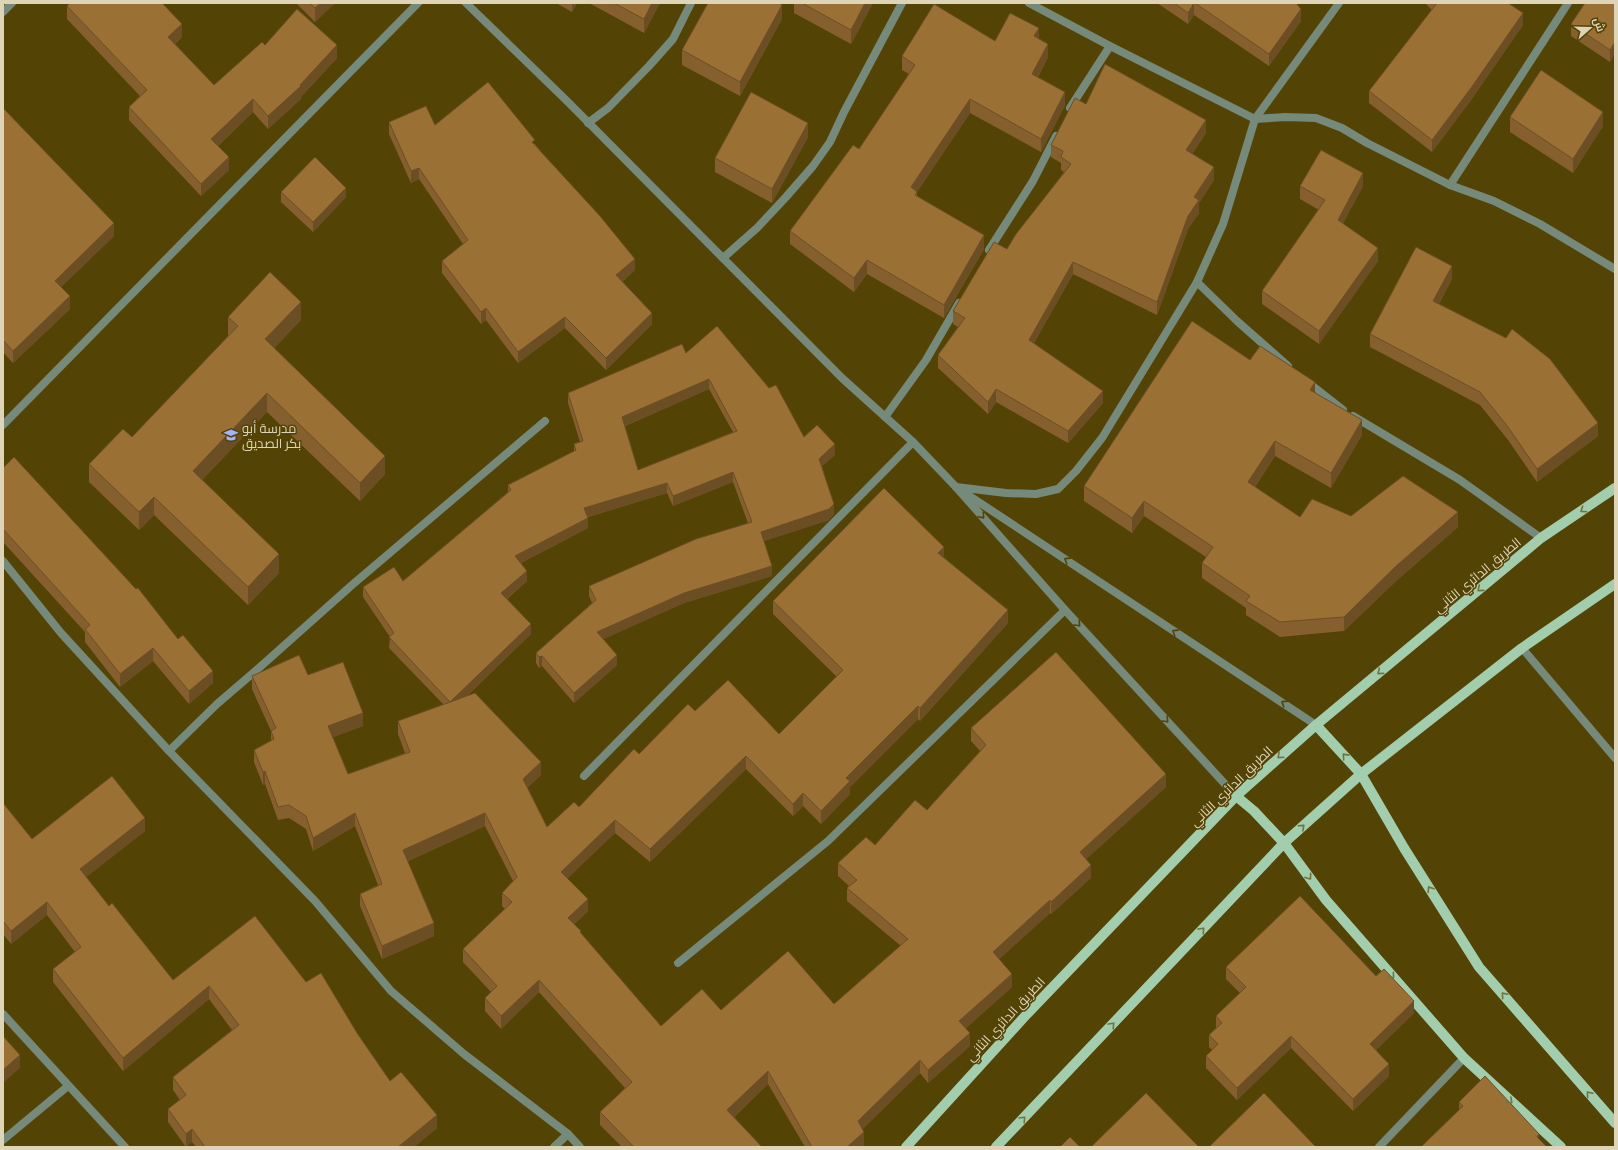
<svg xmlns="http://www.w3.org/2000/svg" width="1618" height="1150" font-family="'Zilla Slab',Cairo,serif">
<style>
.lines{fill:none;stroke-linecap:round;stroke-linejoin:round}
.service{stroke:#758a7a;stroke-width:8}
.minor{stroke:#758a7a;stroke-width:8}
.primary{stroke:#a2ceae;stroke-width:10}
.wall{fill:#85602e;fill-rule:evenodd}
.shaded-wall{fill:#6c4e25}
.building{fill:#9b7035;stroke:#6c4e25;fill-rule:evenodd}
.oneway{stroke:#6f7440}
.oneway2{stroke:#534305}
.labels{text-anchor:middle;stroke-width:3;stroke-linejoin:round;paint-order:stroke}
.poi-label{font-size:13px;fill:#ded5b9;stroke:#534305;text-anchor:start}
.street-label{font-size:13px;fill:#ded5b9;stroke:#534305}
</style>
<rect width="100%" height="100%" fill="#534305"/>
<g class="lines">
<polyline class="service" points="1522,648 1615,758"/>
<g class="minor">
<polyline points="466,3 567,101 842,378 913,442 956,487 1065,610 1236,796"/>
<polyline points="1029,3 1110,46 1255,119 1285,117 1316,118 1342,128 1367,143 1450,185 1494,201 1540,224 1615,269"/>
<polyline points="3,12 12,3"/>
<polyline points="1070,108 1110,46"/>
<polyline points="588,123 608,108 649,66 673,39 691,3"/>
<polyline points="1450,185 1568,3"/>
<polyline points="989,250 1033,181 1056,136"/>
<polyline points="723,258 757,228 786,197 813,166 830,142 844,112 902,3"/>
<polyline points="1197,282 1237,321 1288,366"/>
<polyline points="1306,381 1343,410"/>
<polyline points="1353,416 1460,480 1541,538"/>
<polyline points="885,417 926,360 959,303"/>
<polyline points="3,425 418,3"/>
<polyline points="956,487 1006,493 1036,494 1058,489 1076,471 1102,438 1197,282 1223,224 1255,119 1339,3"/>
<polyline points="965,493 1316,725"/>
<polyline points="3,561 61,633 169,751 315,901 391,991 464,1054 568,1134 580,1147"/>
<polyline points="169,751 217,704 260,667 352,585 545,421"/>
<polyline points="584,776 913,442"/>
<polyline points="678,963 828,841 1065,610"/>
<polyline points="3,1014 125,1147"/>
<polyline points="3,1140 68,1086"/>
<polyline points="554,1147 568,1134"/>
<polyline points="1379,1147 1464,1058"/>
</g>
<g class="primary">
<polyline points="1316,725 1361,774 1404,848 1479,967 1615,1123"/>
<polyline points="1236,796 1254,811 1284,843 1326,900 1464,1058 1561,1147"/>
<polyline points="906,1147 1027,1014 1236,796 1316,725 1541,538 1615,488"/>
<polyline points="996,1147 1284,843 1361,774 1522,648 1615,584"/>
</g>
</g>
<g class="wall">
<polygon points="296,3 335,3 315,22"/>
<polygon points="556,3 577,3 572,12"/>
<polygon points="589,3 660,3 644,33"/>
<polygon points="794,3 873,3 851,44 794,13"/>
<polygon points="1157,3 1296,3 1301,21 1269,66 1194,15 1188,24"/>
<polygon points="1425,3 1508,3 1523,25 1471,100 1432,152 1369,103 1369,91 1432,10"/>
<polygon points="1615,3 1610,62 1571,36 1571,24"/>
<polygon points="67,6 182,37 175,44 214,85 265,45 337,58 301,97 301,99 268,129 253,112 218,146 229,170 201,196 129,120 129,107 140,96 67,19"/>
<polygon points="782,19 740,96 682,65 682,50"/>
<polygon points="1039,38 1048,57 1038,77 1065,105 1041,152 970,113 917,192 917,196 984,249 944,318 867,274 854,292 790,244 790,231 859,149 909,74 902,70 902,56 995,41"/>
<polygon points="1086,104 1206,133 1192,154 1214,180 1199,203 1199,213 1188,229 1157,315 1073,274 1034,343 1103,403 1068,443 996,402 988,414 938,368 938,355 958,327 953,324 953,311 1007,249 1064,172 1061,170 1061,163 1051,157 1051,145"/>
<polygon points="3,108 114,236 61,287 70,309 13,363 3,352"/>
<polygon points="1510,117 1603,126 1573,173 1510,132"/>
<polygon points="389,122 435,125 535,144 635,270 622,282 652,324 606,370 565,328 518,363 486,320 481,324 442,273 442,261 463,244 419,179 411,183 389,134"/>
<polygon points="808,137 772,203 715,172 715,158"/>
<polygon points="1300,186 1363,186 1343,223 1378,261 1319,344 1262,304 1262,291 1319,210 1300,199"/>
<polygon points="281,192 346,197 313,232 281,202"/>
<polygon points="1452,279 1439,304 1598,436 1537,482 1508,440 1480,405 1370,347 1370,334"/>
<polygon points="228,317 301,320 274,348 385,474 360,501 267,412 202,480 279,573 248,605 154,515 139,530 89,482 89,464 132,437 229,335 228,335"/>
<path d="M 686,353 L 804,437 L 835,455 L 822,466 L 834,514 L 829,520 L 764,541 L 772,576 L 684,603 L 603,639 L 617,665 L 574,703 L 542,666 L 539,668 L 536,663 L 536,653 L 592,603 L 589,596 L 589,586 L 748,523 L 733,482 L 673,506 L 667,493 L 588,517 L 588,528 L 521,563 L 527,581 L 507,599 L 531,634 L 466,697 L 541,775 L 527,788 L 547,827 L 579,807 L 639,754 L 695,711 L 779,734 L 837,677 L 773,614 L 773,601 L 944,557 L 1008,623 L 920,721 L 918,719 L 850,787 L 850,794 L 821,824 L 803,806 L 793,816 L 746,769 L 650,862 L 615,833 L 567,878 L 588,911 L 574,924 L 581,934 L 661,1026 L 721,1010 L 834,1004 L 901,946 L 847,901 L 847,888 L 849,886 L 838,876 L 838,863 L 875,845 L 927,810 L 980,751 L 971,741 L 971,728 L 1166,787 L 1086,859 L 1091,878 L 1051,914 L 1050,913 L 999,959 L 1012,987 L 966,1028 L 970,1046 L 928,1083 L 920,1073 L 862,1129 L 864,1145 L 861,1147 L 805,1147 L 768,1084 L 734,1117 L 762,1147 L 622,1147 L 600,1125 L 600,1112 L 625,1088 L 539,992 L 501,1029 L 485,1011 L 485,998 L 491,992 L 463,962 L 463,949 L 505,909 L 502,906 L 502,893 L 513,881 L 485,826 L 408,861 L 434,936 L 382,959 L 360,906 L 360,894 L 378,885 L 355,826 L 313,851 L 306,829 L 289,818 L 278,820 L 265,784 L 263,785 L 254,762 L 254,750 L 271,741 L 271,731 L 252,689 L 252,676 L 308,675 L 363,726 L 333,737 L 348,774 L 405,753 L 398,734 L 398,721 L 444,705 L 389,648 L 390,637 L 363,597 L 363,587 L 403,581 L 508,492 L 508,485 L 574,452 L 574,444 L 580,442 L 568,403 L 568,393 ZM 709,389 L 733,432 L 638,470 L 625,426 Z"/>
<polygon points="1250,360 1315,392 1362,435 1331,488 1275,456 1255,487 1300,517 1351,516 1458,527 1395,582 1344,631 1280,637 1246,615 1246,608 1202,578 1202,563 1206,557 1144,516 1132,533 1084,501 1084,486"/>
<polygon points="1615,392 1615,408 1614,407 1614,393"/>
<polygon points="3,468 213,683 189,704 153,661 120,687 85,642 85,632 3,542"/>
<polygon points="3,803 32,839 145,831 86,877 109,906 173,980 306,982 357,1033 390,1081 437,1128 414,1147 196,1147 192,1142 186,1147 168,1122 168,1109 180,1100 173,1090 173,1077 232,1030 209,999 123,1071 53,982 53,969 75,952 47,915 11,944 3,934"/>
<polygon points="1226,967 1376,976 1414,1013 1376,1050 1389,1076 1353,1111 1291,1048 1237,1100 1206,1068 1206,1056 1212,1050 1209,1047 1209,1035 1216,1028 1216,1016 1240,993 1226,979"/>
<polygon points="1459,1102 1539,1140 1459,1109"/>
</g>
<g class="shaded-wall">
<polygon points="321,3 335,3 315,22 315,8"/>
<polygon points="572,3 577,3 572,12"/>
<polygon points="652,3 660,3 644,33 644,19"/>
<polygon points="865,3 873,3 851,44 851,30"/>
<polygon points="1194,3 1194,15 1188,24 1188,13"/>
<polygon points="782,5 782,19 740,96 740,82"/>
<polygon points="1301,9 1301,21 1269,66 1269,54"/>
<polygon points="1523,13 1523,25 1471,100 1432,152 1432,140"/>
<polygon points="182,24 182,37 168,50 168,37"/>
<polygon points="1039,28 1039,42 1034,36"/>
<polygon points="1615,42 1615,54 1610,62 1610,50"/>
<polygon points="1048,44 1048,57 1032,87 1032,74"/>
<polygon points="337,45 337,58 301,97 301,99 268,129 268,116 300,85"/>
<polygon points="1065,92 1065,105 1041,152 1041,139"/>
<polygon points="253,99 253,112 211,152 211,139"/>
<polygon points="970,99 970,113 911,201 911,187"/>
<polygon points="1603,112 1603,126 1573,173 1573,159"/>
<polygon points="1206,120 1206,133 1186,163 1186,150"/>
<polygon points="808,123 808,137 772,203 772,189"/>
<polygon points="229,157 229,170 201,196 201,184"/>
<polygon points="1214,167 1214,180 1199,203 1199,213 1188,229 1157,315 1157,302 1194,197"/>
<polygon points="419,168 419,179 411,183 411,171"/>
<polygon points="1363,173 1363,186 1338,233 1338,220"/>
<polygon points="346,188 346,197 313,232 313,222"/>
<polygon points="114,223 114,236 55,293 55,281"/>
<polygon points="984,235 984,249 944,318 944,305"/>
<polygon points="1378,248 1378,261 1319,344 1319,331"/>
<polygon points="635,259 635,270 616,287 616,275"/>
<polygon points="867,260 867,274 854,292 854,278"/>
<polygon points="1073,262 1073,274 1029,352 1029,340"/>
<polygon points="1452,266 1452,279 1433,315 1433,301"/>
<polygon points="70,296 70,309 13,363 13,351"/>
<polygon points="301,302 301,320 265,358 265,339"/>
<polygon points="486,308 486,320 481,324 481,312"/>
<polygon points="652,313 652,324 606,370 606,358"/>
<polygon points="565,317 565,328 518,363 518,352"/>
<polygon points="709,379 709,389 622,427 622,417"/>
<polygon points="1315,382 1315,397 1310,390"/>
<polygon points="996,389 996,402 988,414 988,402"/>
<polygon points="1103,391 1103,403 1068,443 1068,431"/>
<polygon points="267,393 267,412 193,489 193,471"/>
<polygon points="1362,420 1362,435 1331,488 1331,473"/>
<polygon points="1598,423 1598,436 1537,482 1537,469"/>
<polygon points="1275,441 1275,456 1248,497 1248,482"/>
<polygon points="835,444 835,455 819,469 819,459"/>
<polygon points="385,456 385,474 360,501 360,483"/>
<polygon points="733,472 733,482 673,506 673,496"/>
<polygon points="667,483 667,493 584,518 584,508"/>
<polygon points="154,497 154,515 139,530 139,512"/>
<polygon points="1144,501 1144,516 1132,533 1132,518"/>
<polygon points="834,504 834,514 829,520 761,542 761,532"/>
<polygon points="1458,512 1458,527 1395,582 1344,631 1344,617 1395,567"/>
<polygon points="588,518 588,528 515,566 515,556"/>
<polygon points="944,547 944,560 938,553"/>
<polygon points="279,554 279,573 248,605 248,587"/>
<polygon points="772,566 772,576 684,603 597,642 597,632 684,593"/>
<polygon points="527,571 527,581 501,603 501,593"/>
<polygon points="1008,610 1008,623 920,721 920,708"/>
<polygon points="531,624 531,634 450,712 450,702"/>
<polygon points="153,648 153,661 120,687 120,674"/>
<polygon points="617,655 617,665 574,703 574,693"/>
<polygon points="542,656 542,666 539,668 539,657"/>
<polygon points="213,671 213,683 189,704 189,691"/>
<polygon points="918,706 918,719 850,787 850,794 821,824 821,811 846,778"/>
<polygon points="363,713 363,726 328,739 328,726"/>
<polygon points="746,756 746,769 650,862 650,849"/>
<polygon points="541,762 541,775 523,792 523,779"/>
<polygon points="265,771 265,784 263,785 263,772"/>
<polygon points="1166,774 1166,787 1080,865 1080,852"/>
<polygon points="803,793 803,806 793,816 793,804"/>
<polygon points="355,813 355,826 313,851 313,838"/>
<polygon points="485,813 485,826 403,863 403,850"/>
<polygon points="145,818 145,831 80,882 80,869"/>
<polygon points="615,820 615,833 561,885 561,872"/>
<polygon points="1091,865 1091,878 1051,914 1051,902"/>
<polygon points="588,899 588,911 568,931 568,918"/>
<polygon points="1050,900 1050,913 993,965 993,952"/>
<polygon points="47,902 47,915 11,944 11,931"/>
<polygon points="434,923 434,936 382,959 382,946"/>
<polygon points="1012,974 1012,987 959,1034 959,1021"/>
<polygon points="539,980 539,992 501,1029 501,1016"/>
<polygon points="209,986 209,999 123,1071 123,1058"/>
<polygon points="1414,1001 1414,1013 1370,1056 1370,1044"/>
<polygon points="970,1033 970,1046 928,1083 928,1070"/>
<polygon points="1291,1036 1291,1048 1237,1100 1237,1088"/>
<polygon points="20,1055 20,1068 3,1083 3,1070"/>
<polygon points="920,1060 920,1073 858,1134 858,1121"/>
<polygon points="1389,1064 1389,1076 1353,1111 1353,1099"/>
<polygon points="768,1071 768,1084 727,1123 727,1110"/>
<polygon points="437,1115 437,1128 414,1147 398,1147"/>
<polygon points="192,1129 192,1142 186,1147 186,1134"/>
<polygon points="864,1132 864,1145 861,1147 847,1147"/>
<polygon points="1539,1134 1539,1146 1537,1137"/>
</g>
<g class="building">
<polygon points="70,3 162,3 182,24 168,37 214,85 262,42 265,45 297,9 337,45 300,85 301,86 268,116 253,99 211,139 229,157 201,184 129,107 147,90 67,6"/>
<polygon points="310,3 321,3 315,8"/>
<polygon points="614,3 652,3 644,19"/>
<polygon points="708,3 779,3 782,5 740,82 682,50"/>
<polygon points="802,3 865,3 851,30"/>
<polygon points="1174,3 1194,3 1188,13"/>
<polygon points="1195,3 1296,3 1301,9 1269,54"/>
<polygon points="1437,3 1508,3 1523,13 1471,88 1432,140 1369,91"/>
<polygon points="1585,3 1615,3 1615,42 1610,50 1571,24"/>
<polygon points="934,4 995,41 1010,13 1039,28 1034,36 1048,44 1032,74 1065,92 1041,139 970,99 911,187 917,192 915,195 984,235 944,305 867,260 854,278 790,231 853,145 859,149 915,65 902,56"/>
<polygon points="1105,64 1206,120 1186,150 1214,167 1194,197 1199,200 1188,216 1157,302 1073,262 1029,340 1103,391 1068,431 996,389 988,402 938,355 965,318 953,311 994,242 1007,249 1016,234 1071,164 1061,157 1063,151 1051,145 1075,98 1086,104"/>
<polygon points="1541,70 1603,112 1573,159 1510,117"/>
<polygon points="488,82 535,140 532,142 600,216 635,259 616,275 652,313 606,358 565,317 518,352 486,308 481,312 442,261 468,240 419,168 411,171 389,122 426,106 435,125"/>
<polygon points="751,92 808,123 772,189 715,158"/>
<polygon points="3,108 114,223 55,281 70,296 13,351 3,340"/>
<polygon points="1321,150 1363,173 1338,220 1378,248 1319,331 1262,291 1325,200 1300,186"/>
<polygon points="315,157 346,188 313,222 281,192"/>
<polygon points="1416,247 1452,266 1433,301 1506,338 1512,329 1550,359 1598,423 1537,469 1508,427 1480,392 1370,334"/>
<polygon points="270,272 301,302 265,339 385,456 360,483 267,393 193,471 279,554 248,587 154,497 139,512 89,464 123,429 132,437 238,326 228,317"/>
<polygon points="1192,321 1250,360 1260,346 1315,382 1310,390 1362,420 1331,473 1275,441 1248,482 1300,517 1312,499 1351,516 1403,476 1458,512 1395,567 1344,617 1280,622 1246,601 1250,596 1202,563 1213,547 1144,501 1132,518 1084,486"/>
<path d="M 717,326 L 769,388 L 776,385 L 804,437 L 817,425 L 835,444 L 819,459 L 834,504 L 829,509 L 761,532 L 772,566 L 684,593 L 597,632 L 617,655 L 574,693 L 542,656 L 539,657 L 536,653 L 596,600 L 589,586 L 696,539 L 752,522 L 733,472 L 673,496 L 667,483 L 584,508 L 588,518 L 515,556 L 527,571 L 501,593 L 531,624 L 450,702 L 389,637 L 394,633 L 363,587 L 394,567 L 403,581 L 511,490 L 508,485 L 576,450 L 574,444 L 583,441 L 568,393 L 682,344 L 686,353 ZM 709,379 L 737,431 L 638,470 L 622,417 Z"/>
<polygon points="14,457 136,589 138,588 178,639 183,635 213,671 189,691 153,648 120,674 85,629 90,625 3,529 3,468"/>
<polygon points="884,488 944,547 938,553 1008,610 920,708 918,706 846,778 850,781 821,811 803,793 793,804 746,756 650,849 615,820 561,872 588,899 568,918 581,931 580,932 661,1026 702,989 721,1010 788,951 834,1004 908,939 847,888 857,880 838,863 866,837 875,845 915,800 927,810 986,745 971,728 1056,652 1166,774 1080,852 1091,865 1051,902 1050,900 993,952 1012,974 959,1021 970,1033 928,1070 920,1060 858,1121 864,1132 847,1147 812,1147 768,1071 727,1110 762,1147 634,1147 600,1112 632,1082 539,980 501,1016 485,998 497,986 463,949 512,902 502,893 517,877 485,813 403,850 434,923 382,946 360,894 382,884 355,813 313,838 306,816 289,805 278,807 265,771 263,772 254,750 274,739 271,731 276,728 252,676 299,655 308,675 343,662 363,713 328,726 348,774 410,752 398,721 475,693 541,762 523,779 547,827 574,802 579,807 634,749 639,754 688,704 695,711 728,680 779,734 843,670 773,601"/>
<polygon points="112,776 145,818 80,869 109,906 112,903 173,980 255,916 306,982 321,973 357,1033 390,1081 401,1072 437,1115 398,1147 205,1147 192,1129 186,1134 168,1109 186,1095 173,1077 239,1025 209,986 123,1058 53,969 81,947 47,902 11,931 3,921 3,803 32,839"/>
<polygon points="1300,896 1376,976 1384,969 1414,1001 1370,1044 1389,1064 1353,1099 1291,1036 1237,1088 1206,1056 1218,1044 1209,1035 1222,1023 1216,1016 1246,987 1226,967"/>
<polygon points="3,1036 20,1055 3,1070"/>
<polygon points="1485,1076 1539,1134 1537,1137 1547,1147 1421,1147 1463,1106 1459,1102"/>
<polygon points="1146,1093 1199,1147 1091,1147"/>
<polygon points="1264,1093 1315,1146 1314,1147 1209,1147"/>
<polygon points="1070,1137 1080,1147 1060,1147"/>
</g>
<defs><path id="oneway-chevron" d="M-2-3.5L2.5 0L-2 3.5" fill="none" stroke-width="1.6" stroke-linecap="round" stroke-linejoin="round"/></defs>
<g class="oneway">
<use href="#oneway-chevron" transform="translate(1583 510) rotate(146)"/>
<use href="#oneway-chevron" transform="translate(1480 589) rotate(140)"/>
<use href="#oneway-chevron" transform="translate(1380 672) rotate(140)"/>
<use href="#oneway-chevron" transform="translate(1280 756) rotate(138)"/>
<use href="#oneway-chevron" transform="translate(1345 756) rotate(-132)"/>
<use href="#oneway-chevron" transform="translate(1302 827) rotate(-42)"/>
<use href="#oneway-chevron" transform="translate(1309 877) rotate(54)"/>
<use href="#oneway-chevron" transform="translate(1430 889) rotate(-122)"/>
<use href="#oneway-chevron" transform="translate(1202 930) rotate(-47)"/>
<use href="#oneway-chevron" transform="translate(1392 976) rotate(49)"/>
<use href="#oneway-chevron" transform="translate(1504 995) rotate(-131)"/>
<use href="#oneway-chevron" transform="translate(1112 1025) rotate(-47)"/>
<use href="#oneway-chevron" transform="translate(1589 1094) rotate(-131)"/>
<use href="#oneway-chevron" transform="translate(1510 1101) rotate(43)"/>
<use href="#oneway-chevron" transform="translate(1023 1119) rotate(-46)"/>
</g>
<g class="oneway2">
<use href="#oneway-chevron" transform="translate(982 516) rotate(49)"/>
<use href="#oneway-chevron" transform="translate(1067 560) rotate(-147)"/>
<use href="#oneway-chevron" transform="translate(1078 624) rotate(47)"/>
<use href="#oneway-chevron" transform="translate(1175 632) rotate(-147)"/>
<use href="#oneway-chevron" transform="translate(1284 703) rotate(-147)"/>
<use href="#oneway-chevron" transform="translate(1166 720) rotate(47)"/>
</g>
<defs>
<symbol id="school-bare" viewBox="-9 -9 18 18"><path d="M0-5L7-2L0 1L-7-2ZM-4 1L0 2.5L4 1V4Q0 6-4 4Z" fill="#a0b3fd" stroke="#534305" stroke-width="2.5" paint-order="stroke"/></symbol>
</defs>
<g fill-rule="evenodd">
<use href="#school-bare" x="221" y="425" width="20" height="20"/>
</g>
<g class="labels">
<g class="poi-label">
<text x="242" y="433">مدرسة أبو<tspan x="242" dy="15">بكر الصديق</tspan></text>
</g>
<g class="street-label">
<text transform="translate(1477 575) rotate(-40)" y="5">الطريق الدائري الثاني</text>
<text transform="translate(1231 786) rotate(-44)" y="5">الطريق الدائري الثاني</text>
<text transform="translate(1005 1019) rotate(-47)" y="5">الطريق الدائري الثاني</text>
</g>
</g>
<rect width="1618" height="1150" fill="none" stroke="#ded5b9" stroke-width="8"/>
<g transform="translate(1590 28) rotate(70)" stroke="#534305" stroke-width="3" paint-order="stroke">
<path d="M0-3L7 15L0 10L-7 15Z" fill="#ded5b9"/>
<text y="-6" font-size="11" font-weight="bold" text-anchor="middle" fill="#ded5b9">ش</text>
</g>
</svg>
